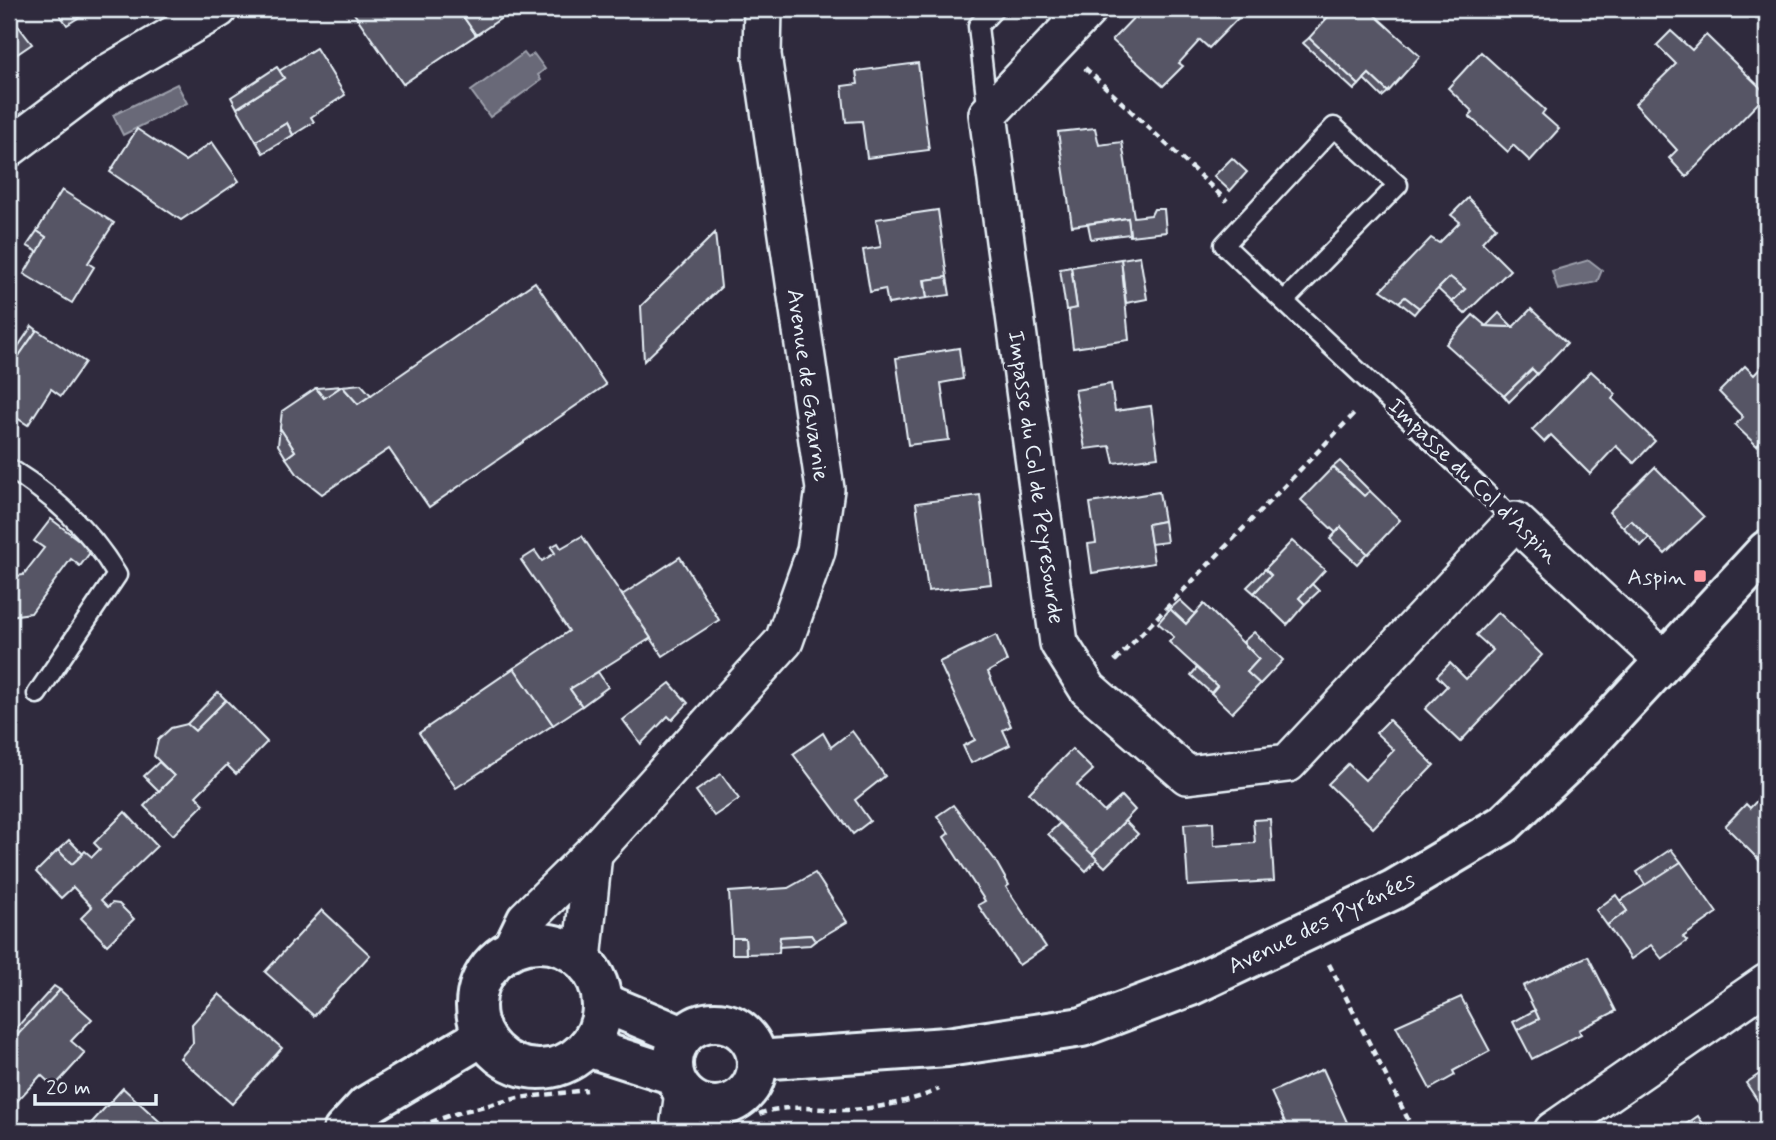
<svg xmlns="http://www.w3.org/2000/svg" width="1776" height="1140" font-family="Mynerve,sans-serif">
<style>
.water{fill:#696978;stroke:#9c9fab;stroke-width:2}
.building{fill:#575565;stroke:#e8f1f8;stroke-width:2}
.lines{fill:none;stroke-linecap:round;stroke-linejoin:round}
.lane-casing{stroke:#e8f1f8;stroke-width:23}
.street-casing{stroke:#e8f1f8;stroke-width:42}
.secondary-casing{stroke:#e8f1f8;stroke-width:44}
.path{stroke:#e8f1f8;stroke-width:4.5;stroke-dasharray:7 5;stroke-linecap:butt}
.lane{stroke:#2f2a3d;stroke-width:18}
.street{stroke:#2f2a3d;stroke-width:37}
.secondary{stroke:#2f2a3d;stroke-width:38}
.poi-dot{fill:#ff9aa2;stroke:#2f2a3d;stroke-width:2.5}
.labels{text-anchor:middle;stroke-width:7;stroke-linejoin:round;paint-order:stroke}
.street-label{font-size:23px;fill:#e8f1f8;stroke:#2f2a3d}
.poi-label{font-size:23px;fill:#e8f1f8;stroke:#2f2a3d;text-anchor:end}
</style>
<rect width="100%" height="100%" fill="#2f2a3d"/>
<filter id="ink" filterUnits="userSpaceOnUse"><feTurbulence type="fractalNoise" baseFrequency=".0143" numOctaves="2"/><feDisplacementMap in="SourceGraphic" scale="14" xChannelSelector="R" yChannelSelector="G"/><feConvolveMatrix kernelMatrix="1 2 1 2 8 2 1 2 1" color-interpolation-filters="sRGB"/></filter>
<g filter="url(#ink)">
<g class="water">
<polygon points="524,53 528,58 534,54 545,69 538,75 541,80 490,117 471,91"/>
<polygon points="177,84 187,103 123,135 113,115"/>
<polygon points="1589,260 1602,270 1597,282 1558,290 1552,271"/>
</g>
<g class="building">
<polygon points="56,9 92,9 67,25"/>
<polygon points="351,9 458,9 476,35 403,84"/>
<polygon points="458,9 515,9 476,35"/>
<polygon points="1142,9 1247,9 1209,48 1200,40 1179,63 1183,66 1163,86 1112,40"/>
<polygon points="1335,9 1368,9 1420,56 1388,92 1369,74 1359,85 1309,38"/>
<polygon points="9,14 32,44 13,57 9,53"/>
<polygon points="1671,31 1692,50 1706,35 1767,94 1686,177 1669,158 1677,150 1635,104 1676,64 1657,45"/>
<polygon points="1309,38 1359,85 1354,90 1303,43"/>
<polygon points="316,48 345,95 311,117 314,122 293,135 287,123 256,141 237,108 284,78 279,71"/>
<polygon points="1481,52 1545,110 1542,114 1559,129 1530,161 1513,145 1508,152 1469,116 1473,112 1448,88"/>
<polygon points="918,63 929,150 867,158 862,121 846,122 842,86 858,84 856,71"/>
<polygon points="277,67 284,78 237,108 231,97"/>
<polygon points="1369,74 1388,92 1382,97 1364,79"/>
<polygon points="287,123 293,135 263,153 256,141"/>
<polygon points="1095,128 1099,145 1122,142 1134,217 1151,215 1154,209 1164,209 1166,232 1130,236 1128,218 1072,226 1058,132"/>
<polygon points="137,129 185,161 212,142 239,181 181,220 110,172"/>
<polygon points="1232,158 1247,172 1230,191 1214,176"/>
<polygon points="62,190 114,223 88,263 94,267 72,303 24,274 46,237 37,231"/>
<polygon points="1468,198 1496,227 1482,242 1510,270 1465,314 1452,302 1465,289 1450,277 1419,308 1405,297 1399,302 1381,290 1431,238 1439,243 1460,222 1451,215"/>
<polygon points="938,210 947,277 924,280 927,298 888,304 885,289 870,292 863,250 881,247 876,219"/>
<polygon points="1128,218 1130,234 1091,239 1088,224"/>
<polygon points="37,231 46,237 38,252 27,246"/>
<polygon points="715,233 721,287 644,361 641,306"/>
<polygon points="1140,256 1147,299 1126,303 1121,259"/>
<polygon points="1121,259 1129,340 1073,348 1068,309 1077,308 1071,267"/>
<polygon points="1071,267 1077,308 1066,310 1060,269"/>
<polygon points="947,277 950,295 927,298 925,280"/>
<polygon points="1450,277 1465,289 1452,302 1438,289"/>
<polygon points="535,282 606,385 429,507 389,449 322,494 298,475 286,458 295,451 280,428 282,411 316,388 324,398 342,386 358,404"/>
<polygon points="1405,297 1419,308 1414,314 1399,302"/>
<polygon points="1531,309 1567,343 1537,374 1532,369 1504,396 1446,344 1473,315 1486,326 1513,327"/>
<polygon points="1499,313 1513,327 1486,326"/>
<polygon points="32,326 37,330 14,363 9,360"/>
<polygon points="37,330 85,362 61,396 51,389 28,425 9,413 9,360 14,363"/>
<polygon points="959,348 963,379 941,383 949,440 908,445 896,358"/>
<polygon points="1767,361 1767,435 1757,446 1735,425 1743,417 1719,392 1745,366 1754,375"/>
<polygon points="1532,369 1537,374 1509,402 1504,396"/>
<polygon points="1591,371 1616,394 1612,399 1655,441 1634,463 1616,446 1590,474 1551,435 1544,442 1532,430"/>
<polygon points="361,384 371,395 358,404 342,386"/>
<polygon points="1111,384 1115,411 1151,406 1158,457 1114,463 1110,446 1085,449 1075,390"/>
<polygon points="342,386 324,398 316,388"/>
<polygon points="280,428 295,451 286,458 278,445"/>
<polygon points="1340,461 1370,491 1364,496 1333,467"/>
<polygon points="1333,467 1364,496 1370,491 1400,520 1368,554 1341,527 1336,533 1301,500"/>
<polygon points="1655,467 1704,517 1665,554 1631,520 1623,527 1609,512"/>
<polygon points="1159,492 1164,521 1148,524 1154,563 1092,573 1088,544 1096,543 1090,503"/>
<polygon points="980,495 991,584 928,591 916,503"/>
<polygon points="51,519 92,550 80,566 71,559 31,613 9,616 9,577 23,575 44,548 34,541"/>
<polygon points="1631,520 1649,538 1641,546 1623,527"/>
<polygon points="1164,521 1167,542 1151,544 1148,524"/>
<polygon points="1341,527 1367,553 1357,564 1330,539"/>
<polygon points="582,536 651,638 570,689 582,706 553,725 514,668 569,631 521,560 535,551 542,561 555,553 551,547 558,543 561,548"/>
<polygon points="1292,541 1325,570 1299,598 1305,604 1287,625 1254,593 1271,575 1265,569"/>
<polygon points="680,557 719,620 663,656 622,595"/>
<polygon points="1265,569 1271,575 1254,593 1247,587"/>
<polygon points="1312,584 1319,591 1305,604 1299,598"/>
<polygon points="1180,600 1195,614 1186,624 1170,609"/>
<polygon points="1204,604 1259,659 1247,672 1260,684 1232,713 1211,693 1217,686 1169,642 1174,637 1158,623 1170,609 1186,624"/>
<polygon points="1498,612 1542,655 1460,742 1425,709 1447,686 1437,676 1450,663 1466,679 1493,650 1476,635"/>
<polygon points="1254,632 1283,660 1260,684 1247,672 1259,659 1243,642"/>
<polygon points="996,635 1007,661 988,672 1011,726 1003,730 1010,745 971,763 963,746 975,740 939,662"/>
<polygon points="514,668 553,725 456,788 419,733"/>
<polygon points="1197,668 1217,686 1211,693 1191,675"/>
<polygon points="598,672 608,687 582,706 570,689"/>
<polygon points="670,683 688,703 672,720 668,716 641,744 623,720"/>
<polygon points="218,692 226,700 195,731 187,724"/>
<polygon points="226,700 267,742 236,774 227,765 196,796 204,804 173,835 144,806 174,776 154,756 158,740 171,728 187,724 195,731"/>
<polygon points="1389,720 1434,765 1373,828 1328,784 1348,764 1365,780 1394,750 1376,733"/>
<polygon points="852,731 885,776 855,800 870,821 853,834 793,754 823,733 831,747"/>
<polygon points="1072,749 1093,770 1077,785 1104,812 1122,796 1135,810 1092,855 1029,793"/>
<polygon points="159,762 174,776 159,791 144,776"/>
<polygon points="721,774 739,799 714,816 696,791"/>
<polygon points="1767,790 1767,868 1725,826 1746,804 1750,808"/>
<polygon points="953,805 995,860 1009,885 1006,887 1046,947 1019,965 978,905 985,901 944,837 949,833 937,816"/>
<polygon points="125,812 157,846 101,900 108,907 112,903 119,904 134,919 107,945 81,918 92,907 73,887 61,898 36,872 58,850 72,864 85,851 92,857 100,849 94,843"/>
<polygon points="1270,819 1274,881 1188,886 1184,824 1213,822 1214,846 1255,843 1253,820"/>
<polygon points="1125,821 1138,834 1105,867 1092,855"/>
<polygon points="1060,823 1097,859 1086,871 1048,834"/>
<polygon points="69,840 83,854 72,864 58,850"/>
<polygon points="1671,849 1681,862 1646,886 1637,872"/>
<polygon points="1681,862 1717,913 1683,937 1687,941 1662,959 1651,945 1631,959 1607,925 1627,911 1620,901"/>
<polygon points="815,873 847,922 815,941 811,935 780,937 779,953 746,954 745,938 732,938 729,892 788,888"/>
<polygon points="1616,895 1627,911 1607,925 1596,910"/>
<polygon points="322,910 370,955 314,1016 265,972"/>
<polygon points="811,935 815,941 810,945 779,947 780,937"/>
<polygon points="732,938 745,938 746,954 732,954"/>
<polygon points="1588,956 1616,1011 1579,1030 1581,1034 1532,1059 1517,1030 1539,1019 1523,986"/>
<polygon points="54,986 60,990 10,1045 9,1036"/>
<polygon points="60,990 92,1019 71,1041 85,1053 54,1087 41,1075 9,1110 9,1044"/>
<polygon points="219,994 282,1048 232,1104 180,1058 193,1043 192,1024"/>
<polygon points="1461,997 1490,1051 1453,1071 1455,1075 1430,1089 1396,1026"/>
<polygon points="1535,1010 1539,1019 1517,1030 1513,1022"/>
<polygon points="1323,1069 1351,1131 1289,1131 1271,1092"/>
<polygon points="1767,1069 1767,1115 1746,1083"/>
<polygon points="123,1088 170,1131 84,1131"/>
<polygon points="1698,1116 1708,1131 1676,1131"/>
</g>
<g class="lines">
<defs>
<g id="lane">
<polyline points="988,114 978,26 994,9"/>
<path d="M 1284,301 L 1398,185 L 1334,127 L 1224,245 C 1321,337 1419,427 1515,521"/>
<path d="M 9,468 C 54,496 90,529 117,575 L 37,694"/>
</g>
<g id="street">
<polyline points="1088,9 988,114 1059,643 1088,689 1187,775 1288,763 1515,521 1664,660"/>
<polyline points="9,148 107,74 218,9"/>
<polyline points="512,948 526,919 593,853 784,641 816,551 825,489 762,55 763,9"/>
<polyline points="582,960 593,853"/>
<polyline points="683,1131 680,1121 684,1092"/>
<polyline points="708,1131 721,1105"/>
<polyline points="1553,1131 1767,983"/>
</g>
<g id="secondary">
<circle cx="539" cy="1006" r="63"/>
<polyline points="602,1002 683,1036"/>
<circle cx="715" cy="1064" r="42"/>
<polyline points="587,1047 674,1075"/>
<polyline points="757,1060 947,1047 1082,1027 1188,987 1393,890 1504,824 1584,748 1767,550"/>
<polyline points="343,1131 366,1106 483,1036"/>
</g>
</defs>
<use href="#lane" class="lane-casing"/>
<use href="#street" class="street-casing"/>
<use href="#secondary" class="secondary-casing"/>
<g class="path">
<polyline points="1085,68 1227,201"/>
<polyline points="1115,661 1357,411"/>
<polyline points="1329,964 1414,1131"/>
<path d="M 759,1114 C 788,1103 817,1110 847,1110 C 870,1110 918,1100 939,1089"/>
<polyline points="408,1130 460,1112 518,1098 587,1090"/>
</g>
<use href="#lane" class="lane"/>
<use href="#street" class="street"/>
<use href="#secondary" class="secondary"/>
</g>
</g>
<rect class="poi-dot" x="1693" y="569" width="14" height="14" rx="3.5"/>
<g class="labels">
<g class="street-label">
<text transform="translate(809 385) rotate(82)" y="8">Avenue de Gavarnie</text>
<text transform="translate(1037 477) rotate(82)" y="8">Impasse du Col de Peyresourde</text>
<text transform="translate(1474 480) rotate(44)" y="8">Impasse du Col d'Aspin</text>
<text transform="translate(1321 922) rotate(-26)" y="8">Avenue des Pyrénées</text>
</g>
<g class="poi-label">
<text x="1686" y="584">Aspin</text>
</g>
</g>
<rect width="1776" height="1140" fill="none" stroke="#2f2a3d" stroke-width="35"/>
<rect x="18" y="18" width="1741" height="1105" fill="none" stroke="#e8f1f8" stroke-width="2.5" filter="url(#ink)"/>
<path d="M35 1094v10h121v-10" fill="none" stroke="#e8f1f8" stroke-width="3.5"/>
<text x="46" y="1094" font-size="21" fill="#e8f1f8" stroke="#2f2a3d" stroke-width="5" paint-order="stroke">20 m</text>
</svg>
